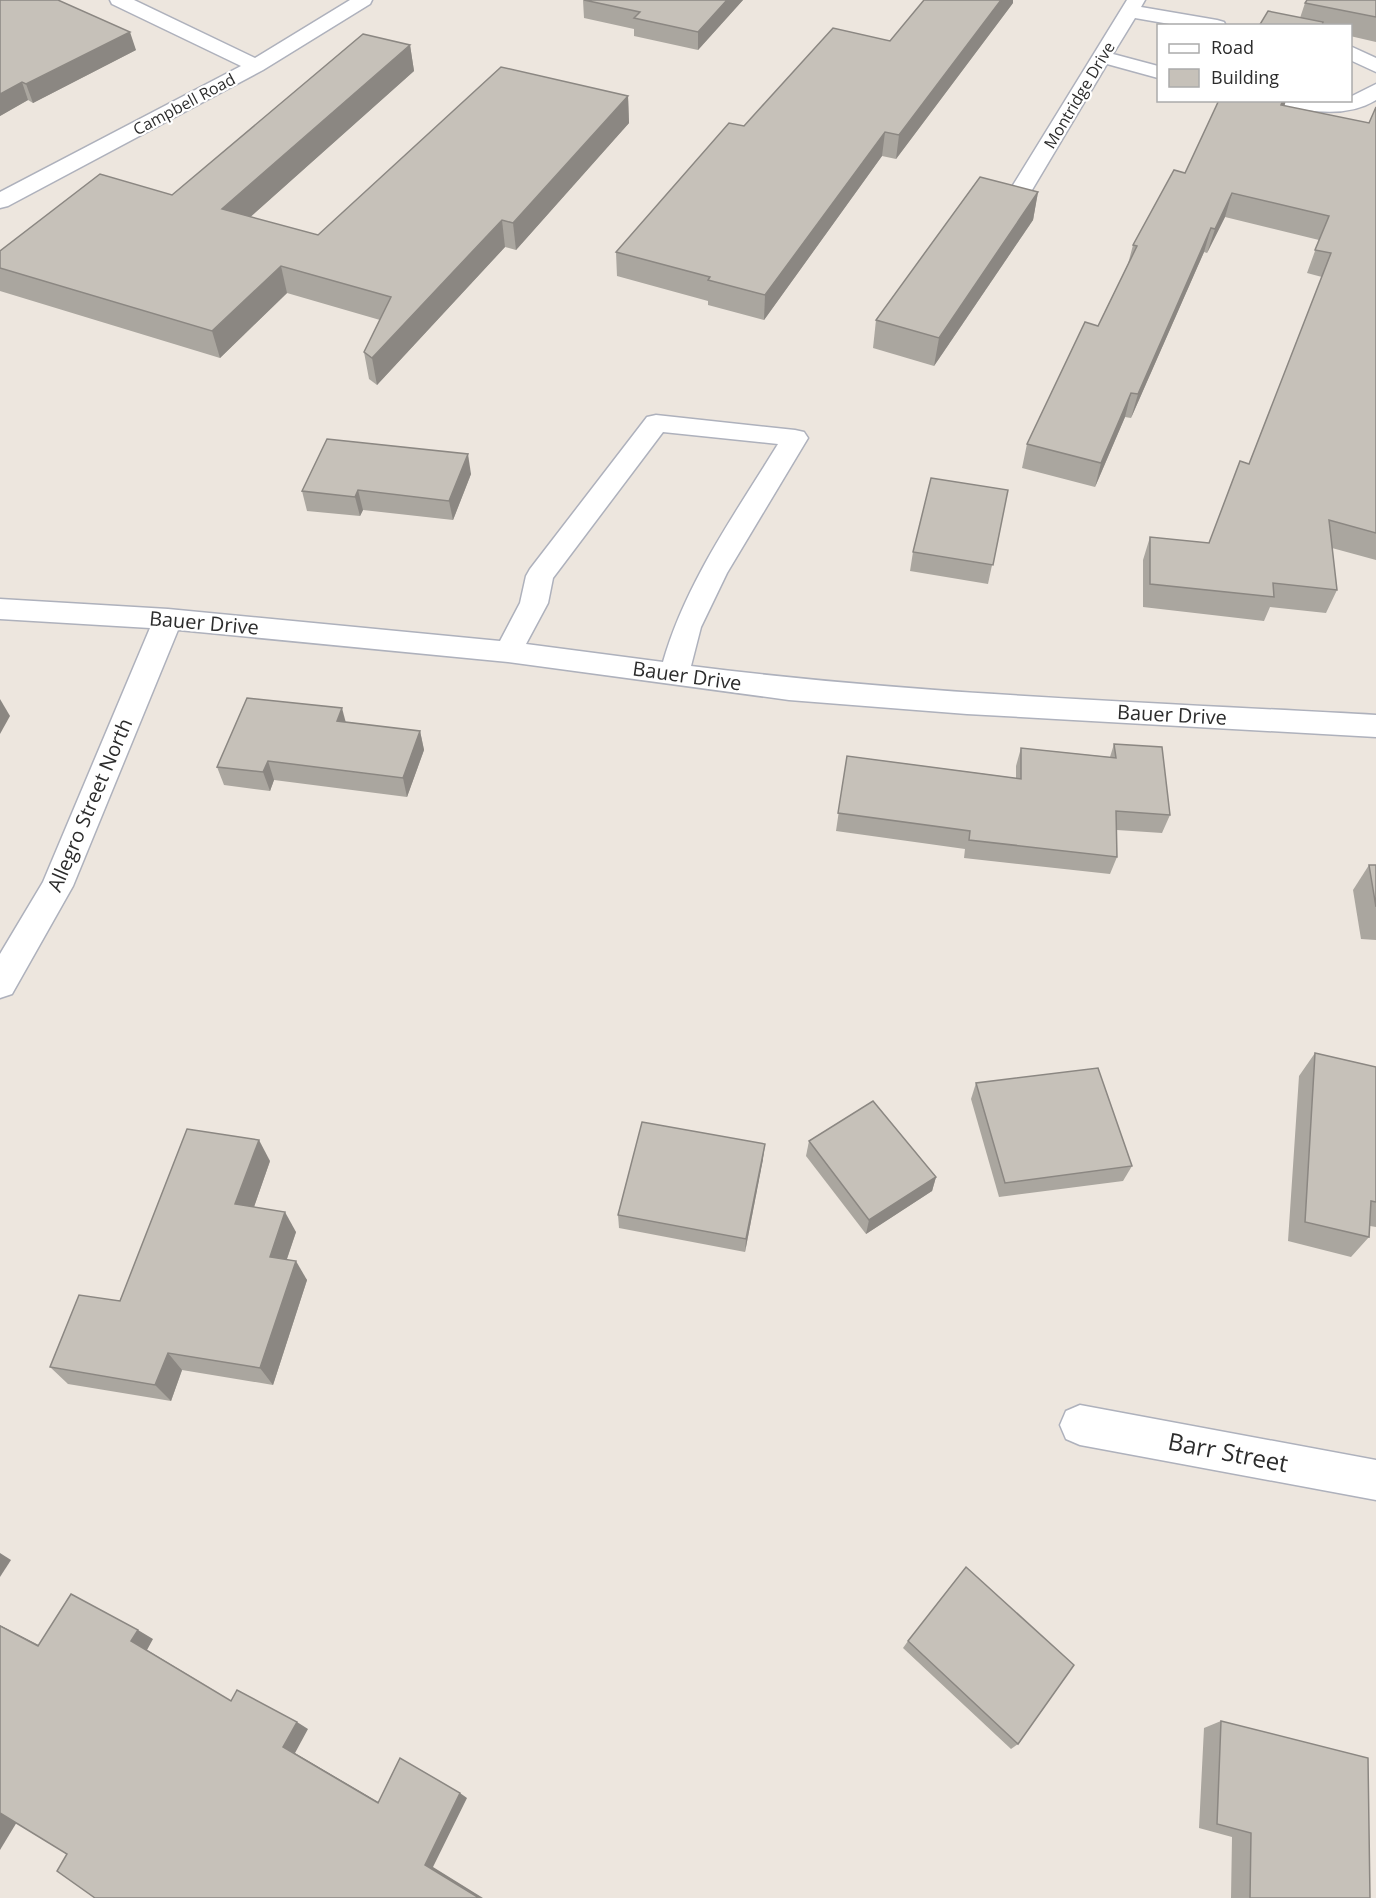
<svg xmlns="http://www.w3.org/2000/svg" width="1376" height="1898" font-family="'Open Sans',sans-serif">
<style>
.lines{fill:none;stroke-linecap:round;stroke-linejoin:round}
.minor-casing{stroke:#aeb1bc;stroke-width:3}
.minor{fill:#fff;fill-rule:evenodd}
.wall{fill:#aaa69f}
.shaded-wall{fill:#8b8782}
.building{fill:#c6c1b9;stroke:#8b8782;stroke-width:1.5}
.labels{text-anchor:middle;stroke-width:4.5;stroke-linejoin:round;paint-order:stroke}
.far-street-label{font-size:16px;fill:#2c2c2c;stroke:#fff}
.street-label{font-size:20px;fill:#2c2c2c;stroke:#fff}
.near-street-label{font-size:24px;fill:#2c2c2c;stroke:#fff}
</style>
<rect width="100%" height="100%" fill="#ede6de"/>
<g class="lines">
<defs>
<g id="minor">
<polygon points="110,0 134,0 255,58 350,0 372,0 370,4 263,70 8,206 0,208 0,192 241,66 112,4"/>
<polygon points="1127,0 1145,0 1141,7 1217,20 1224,22 1226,26 1181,26 1135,18 1113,54 1158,66 1158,78 1107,64 1029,195 1021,196 1013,195 1010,190"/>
<polygon points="1350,46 1376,58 1376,72 1350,60"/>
<path d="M 1376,84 L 1376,100 C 1347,118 1309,112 1278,104 L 1275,100 L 1350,100 L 1350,97 Z"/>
<path d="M 656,415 L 795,430 L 804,432 L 808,438 L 727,573 L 701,627 L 691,666 C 918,695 1147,702 1376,715 L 1376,737 L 967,714 L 789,700 L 508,662 L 178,630 L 73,886 L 12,994 L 0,998 L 0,954 L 43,882 L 150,628 L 0,619 L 0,599 L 168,609 L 500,641 L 520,603 L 526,576 L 530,569 L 647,417 ZM 663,432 L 778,444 C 735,514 686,582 663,662 L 526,644 L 548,603 L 553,578 Z"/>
<polygon points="1080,1405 1376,1460 1376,1500 1080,1445 1066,1439 1060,1425 1066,1411"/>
</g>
</defs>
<use href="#minor" class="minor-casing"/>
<use href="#minor" class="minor"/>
</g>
<g class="wall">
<polygon points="0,0 136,50 33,103 28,100 0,116"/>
<polygon points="583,0 743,0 698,50 634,36 634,29 584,18"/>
<polygon points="1376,0 1376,42 1350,36 1350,26 1259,26 1300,18 1305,3"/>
<polygon points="1013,3 896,159 882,156 764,320 708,305 708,301 617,276 616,252 890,41"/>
<polygon points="410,45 414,71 250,217 318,235 628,96 629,123 516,250 505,247 377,385 369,379 364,352 380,320 287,293 220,358 0,291 0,251 172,195"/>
<polygon points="1284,106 1369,123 1376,107 1376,560 1332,548 1337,590 1326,613 1270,607 1264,621 1143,607 1143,560 1150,537 1209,543 1249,464 1322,277 1307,273 1319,240 1225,217 1207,253 1204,252 1131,418 1125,417 1095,487 1022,468 1027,444 1098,326 1128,264 1133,245 1185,173"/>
<polygon points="1038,192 1033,220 934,366 873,348 876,320"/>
<polygon points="471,474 453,520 363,510 360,516 307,511 302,491"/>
<polygon points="1008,490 988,584 910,571 913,552"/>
<polygon points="346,722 420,731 424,750 407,797 274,780 270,791 224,785 217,767"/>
<polygon points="1114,744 1170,815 1162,833 1117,830 1117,857 1110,874 964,858 965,849 836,831 847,756 1016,778 1016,766 1021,748 1110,757"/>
<polygon points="1369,865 1376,865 1376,940 1361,939 1353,890"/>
<polygon points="1315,1053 1376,1067 1376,1227 1370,1226 1369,1237 1351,1257 1288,1241 1299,1076"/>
<polygon points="976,1083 1132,1166 1123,1181 999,1197 971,1099"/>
<polygon points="809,1141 936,1177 932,1191 866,1234 806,1156"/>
<polygon points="763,1159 745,1252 619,1228 618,1215"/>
<polygon points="270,1161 254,1207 296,1232 287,1259 307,1280 273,1385 182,1370 171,1401 68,1384 50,1367"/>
<polygon points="908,1641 1018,1744 1011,1749 903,1648"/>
<polygon points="1221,1721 1370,1898 1231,1898 1232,1837 1199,1828 1204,1728"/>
</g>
<g class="shaded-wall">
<polygon points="727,0 743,0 698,50 698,32"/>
<polygon points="1001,0 1013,0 1013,3 896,159 899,135"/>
<polygon points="130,32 136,50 33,103 26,84"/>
<polygon points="410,45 414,71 229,236 222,209"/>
<polygon points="22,82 28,100 0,116 0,94"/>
<polygon points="628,96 629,123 516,250 513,223"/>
<polygon points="1283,100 1286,100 1284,108 1281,105"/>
<polygon points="885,132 882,156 764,320 765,295"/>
<polygon points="1038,192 1033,220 934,366 939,338"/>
<polygon points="1232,193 1225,217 1207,253 1215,229"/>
<polygon points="502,220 505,247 377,385 372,358"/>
<polygon points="1211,228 1204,252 1131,418 1138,394"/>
<polygon points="281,266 287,293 220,358 212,331"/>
<polygon points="1131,393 1125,417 1095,487 1101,463"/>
<polygon points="468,454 471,474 453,520 449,501"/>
<polygon points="358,490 363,510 360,516 355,497"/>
<polygon points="0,699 10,716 0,734"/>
<polygon points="342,708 347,727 337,721"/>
<polygon points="420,731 424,750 407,797 403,778"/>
<polygon points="268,761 274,780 270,791 263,772"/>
<polygon points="259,1140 270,1161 248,1224 235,1204"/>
<polygon points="765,1144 763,1159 745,1252 746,1239"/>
<polygon points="936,1177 932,1191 866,1234 869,1220"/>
<polygon points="285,1212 296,1232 281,1276 270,1257"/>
<polygon points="296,1261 307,1280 273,1385 260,1368"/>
<polygon points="168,1353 182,1370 171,1401 155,1385"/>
<polygon points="0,1553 11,1560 0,1577"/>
<polygon points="0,1625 56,1654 38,1646 0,1626"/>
<polygon points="138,1630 153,1639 147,1650 244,1708 131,1641"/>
<polygon points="297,1722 308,1729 295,1753 387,1807 378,1803 283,1747"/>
<polygon points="460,1793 467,1798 433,1867 483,1898 479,1898 425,1865"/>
<polygon points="0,1813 20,1817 0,1850"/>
</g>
<g class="building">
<polygon points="0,0 58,0 130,32 26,84 22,82 0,94"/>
<polygon points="584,0 727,0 698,32 634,18 640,12"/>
<polygon points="924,0 1001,0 899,135 885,132 765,295 708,280 710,277 616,252 729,123 744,126 833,28 890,41"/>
<polygon points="1307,0 1376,0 1376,17 1305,3"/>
<polygon points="1268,11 1323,22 1322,26 1259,26"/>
<polygon points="363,34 410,45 222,209 318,235 501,67 628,96 513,223 502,220 372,358 364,352 391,297 281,266 212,331 0,268 0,251 100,174 172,195"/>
<polygon points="1219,100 1283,100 1281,105 1369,123 1376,107 1376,533 1329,520 1337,590 1273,583 1274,597 1150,584 1150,537 1209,543 1240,461 1249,464 1331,253 1315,250 1329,216 1232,193 1215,229 1211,228 1138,394 1131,393 1101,463 1027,444 1085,322 1098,326 1137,246 1133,245 1174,170 1185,173"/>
<polygon points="980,177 1038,192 939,338 876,320"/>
<polygon points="327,439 468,454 449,501 358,490 355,497 302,491"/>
<polygon points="931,478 1008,490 993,565 913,552"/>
<polygon points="247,698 342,708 337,721 420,731 403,778 268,761 263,772 217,767"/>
<polygon points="1114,744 1162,747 1170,815 1116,811 1117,857 969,840 970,831 838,813 847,756 1021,779 1021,748 1116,758"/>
<polygon points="1369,865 1376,865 1376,907"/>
<polygon points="1315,1053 1376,1067 1376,1202 1371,1201 1369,1237 1305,1222"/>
<polygon points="1098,1068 1132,1166 1005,1183 976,1083"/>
<polygon points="873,1101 936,1177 869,1220 809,1141"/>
<polygon points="642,1122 765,1144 746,1239 618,1215"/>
<polygon points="187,1129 259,1140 235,1204 285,1212 270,1257 296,1261 260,1368 168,1353 155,1385 50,1367 79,1295 120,1301"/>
<polygon points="966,1567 1074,1665 1018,1744 908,1641"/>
<polygon points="71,1594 138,1630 131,1641 231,1701 237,1690 297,1722 283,1747 378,1803 400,1758 460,1793 425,1865 479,1898 95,1898 57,1871 67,1854 0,1813 0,1626 38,1646"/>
<polygon points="1221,1721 1368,1758 1370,1898 1250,1898 1251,1833 1217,1824"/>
</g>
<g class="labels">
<g class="far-street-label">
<text transform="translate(1079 95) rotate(-59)" y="6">Montridge Drive</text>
<text transform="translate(184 104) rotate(-28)" y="6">Campbell Road</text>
</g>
<g class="street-label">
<text transform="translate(204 623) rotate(5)" y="7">Bauer Drive</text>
<text transform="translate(687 676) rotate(8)" y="7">Bauer Drive</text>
<text transform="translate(1172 715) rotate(3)" y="7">Bauer Drive</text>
<text transform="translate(90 805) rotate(-67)" y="7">Allegro Street North</text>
</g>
<g class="near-street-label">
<text transform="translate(1228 1453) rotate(11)" y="8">Barr Street</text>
</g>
</g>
<rect x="1157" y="24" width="195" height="78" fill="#ffffff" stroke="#ababab" stroke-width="1.5"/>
<rect x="1169" y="44" width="30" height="9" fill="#ffffff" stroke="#ababab" stroke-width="1.5"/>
<text x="1211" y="54" font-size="18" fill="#2c2c2c">Road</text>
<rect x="1169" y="69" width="30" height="18" fill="#c6c1b9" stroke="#ababab" stroke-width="1.5"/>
<text x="1211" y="84" font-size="18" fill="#2c2c2c">Building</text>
</svg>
